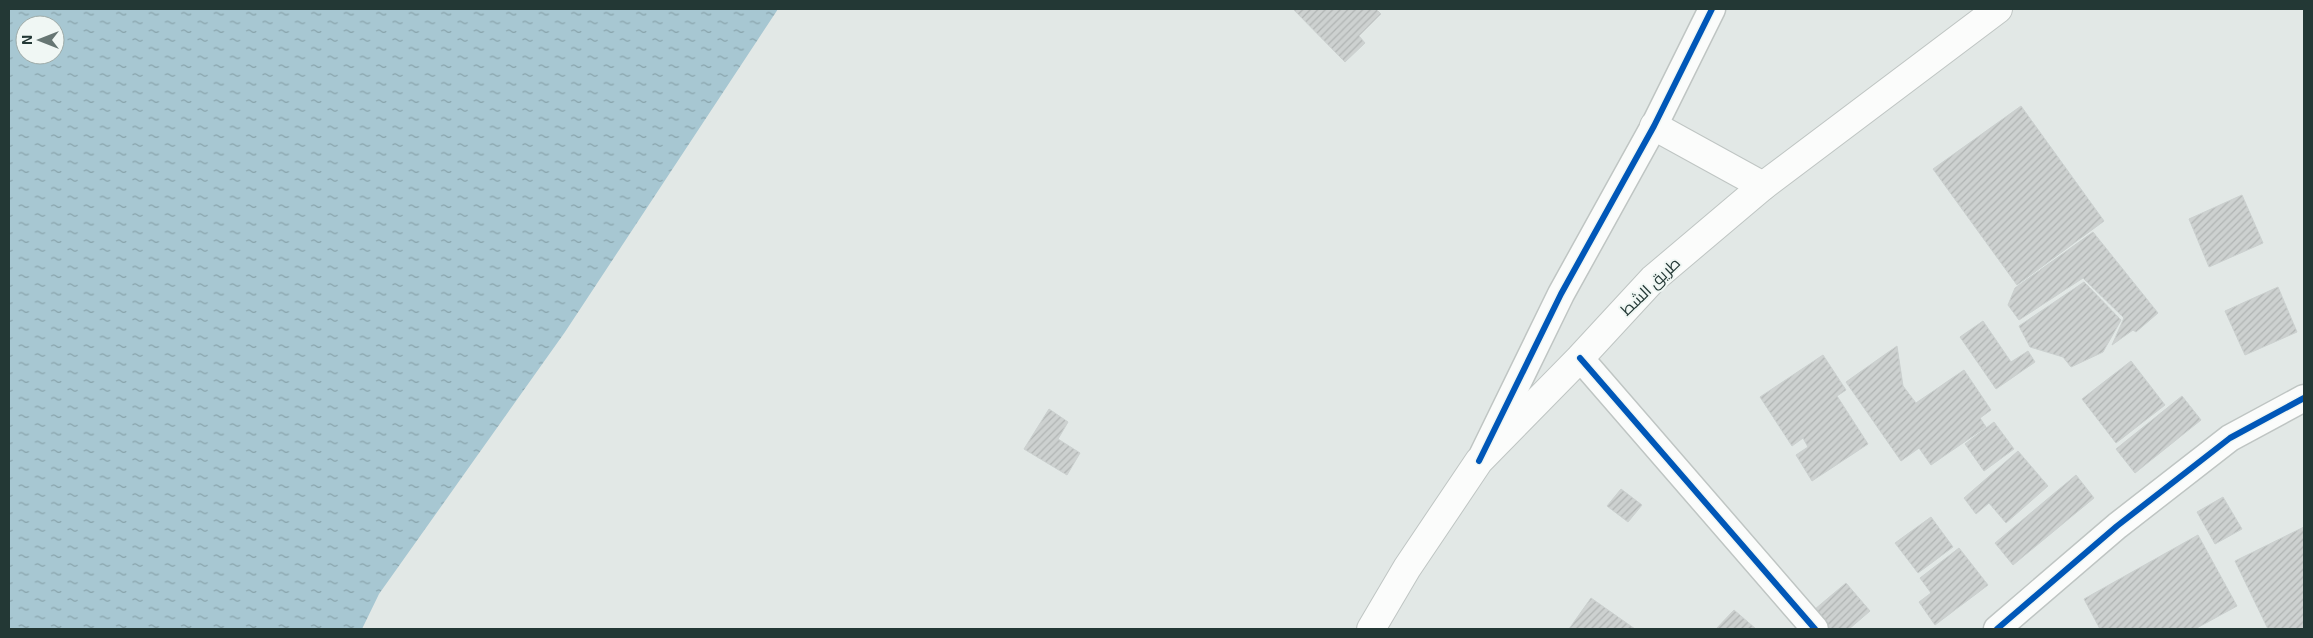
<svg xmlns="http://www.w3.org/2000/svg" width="2313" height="638" font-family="'Exo 2',Cairo,sans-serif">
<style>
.water{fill:url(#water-ripples);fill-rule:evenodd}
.building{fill:url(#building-hatch);stroke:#cbd0cf}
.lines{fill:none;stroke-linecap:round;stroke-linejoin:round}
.minor-casing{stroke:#bfc5c3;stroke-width:29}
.secondary-casing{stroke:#bfc5c3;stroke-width:30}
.minor{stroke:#fbfcfb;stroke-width:26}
.secondary{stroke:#fbfcfb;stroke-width:28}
.cycleway-casing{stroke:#f0f7f4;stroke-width:9}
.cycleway{stroke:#0057b8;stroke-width:6}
.labels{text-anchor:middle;stroke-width:4;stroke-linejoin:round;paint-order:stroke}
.street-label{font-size:16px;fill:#233835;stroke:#f0f7f4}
</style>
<defs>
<pattern id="water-ripples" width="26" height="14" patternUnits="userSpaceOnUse" patternTransform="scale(1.25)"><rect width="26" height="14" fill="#a7c7d2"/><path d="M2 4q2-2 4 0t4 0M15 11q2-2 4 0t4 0" fill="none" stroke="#88a3ab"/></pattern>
<pattern id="building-hatch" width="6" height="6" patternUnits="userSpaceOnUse" patternTransform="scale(1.25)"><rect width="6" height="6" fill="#cdd1d0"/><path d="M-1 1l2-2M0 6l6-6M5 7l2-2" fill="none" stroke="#b0b4b3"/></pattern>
</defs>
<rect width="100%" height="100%" fill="#e2e8e6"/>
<path class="water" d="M 9,9 L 778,9 L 565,332 L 379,594 L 362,629 L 9,629 ZM 25,25 L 55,25 L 55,55 L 25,55 Z"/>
<g class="building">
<polygon points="1293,9 1376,9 1381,14 1359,36 1365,43 1345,62"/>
<polygon points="2021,106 2104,221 2017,285 1933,169"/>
<polygon points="2242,195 2263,243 2209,267 2189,219"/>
<polygon points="2093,232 2158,313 2136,332 2133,330 2112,345 2124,318 2083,278 2019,320 2008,305 2015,288"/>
<polygon points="2084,282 2121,320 2103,352 2071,367 2063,357 2030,347 2019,326"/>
<polygon points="2278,287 2297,332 2245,355 2225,311"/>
<polygon points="1983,321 2011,362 2028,351 2035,362 1996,389 1960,337"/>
<polygon points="1897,346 1903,386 1916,403 1964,370 1991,410 1980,418 1986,427 1931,465 1919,448 1901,461 1846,382"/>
<polygon points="1823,355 1846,390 1837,396 1868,444 1812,481 1796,455 1808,447 1803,438 1792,446 1760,397"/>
<polygon points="2131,361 2165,405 2116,443 2082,399"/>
<polygon points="2182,396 2201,420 2135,473 2116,449"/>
<polygon points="1049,409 1068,422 1058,439 1080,453 1067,475 1024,449"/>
<polygon points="1994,422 2014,449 1984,471 1965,444"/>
<polygon points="2018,451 2048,486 2006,523 1989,503 1976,514 1964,498"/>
<polygon points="2076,475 2094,498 2013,565 1995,543"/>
<polygon points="1621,489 1642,505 1628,522 1607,506"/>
<polygon points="2223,497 2242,529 2215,544 2197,512"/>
<polygon points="1931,517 1953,547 1918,573 1895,543"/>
<polygon points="2304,527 2304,629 2268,629 2235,561"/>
<polygon points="2198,535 2237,606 2195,629 2100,629 2084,599"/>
<polygon points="1959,548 1988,585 1935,625 1919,602 1931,593 1920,578"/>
<polygon points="1846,583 1870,611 1849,629 1820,629 1808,615"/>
<polygon points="1591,598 1635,629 1569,629"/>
<polygon points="1734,610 1756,629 1716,629"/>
</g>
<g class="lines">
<defs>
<g id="minor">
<polyline points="1580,358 1815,629"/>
<polyline points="1483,454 1561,294 1654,126 1712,9"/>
<polyline points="1997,629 2117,526 2230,438 2304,398"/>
</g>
<g id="secondary">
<polyline points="1654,126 1763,186"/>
<polyline points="1371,629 1407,568 1479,461 1580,358 1653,279 1763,186 1998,9"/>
</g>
</defs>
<use href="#minor" class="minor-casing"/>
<use href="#secondary" class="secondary-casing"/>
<use href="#minor" class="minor"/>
<use href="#secondary" class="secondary"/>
<defs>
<g id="cycleway">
<polyline points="1580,358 1815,629"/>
<polyline points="1479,461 1561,294 1654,126 1712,9"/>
<polyline points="1997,629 2117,526 2230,438 2304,398"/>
</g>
</defs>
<use href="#cycleway" class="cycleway-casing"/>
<use href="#cycleway" class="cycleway"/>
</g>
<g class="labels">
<g class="street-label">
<text transform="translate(1650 286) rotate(-44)" y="6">طريق الشط</text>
</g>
</g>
<rect width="2313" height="638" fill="none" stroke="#233835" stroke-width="20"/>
<g transform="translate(40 40) rotate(270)"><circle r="24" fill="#f0f7f4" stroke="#9eaba8"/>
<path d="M0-4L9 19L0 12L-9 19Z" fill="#667673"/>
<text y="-8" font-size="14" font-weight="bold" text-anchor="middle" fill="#233835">N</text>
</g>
</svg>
